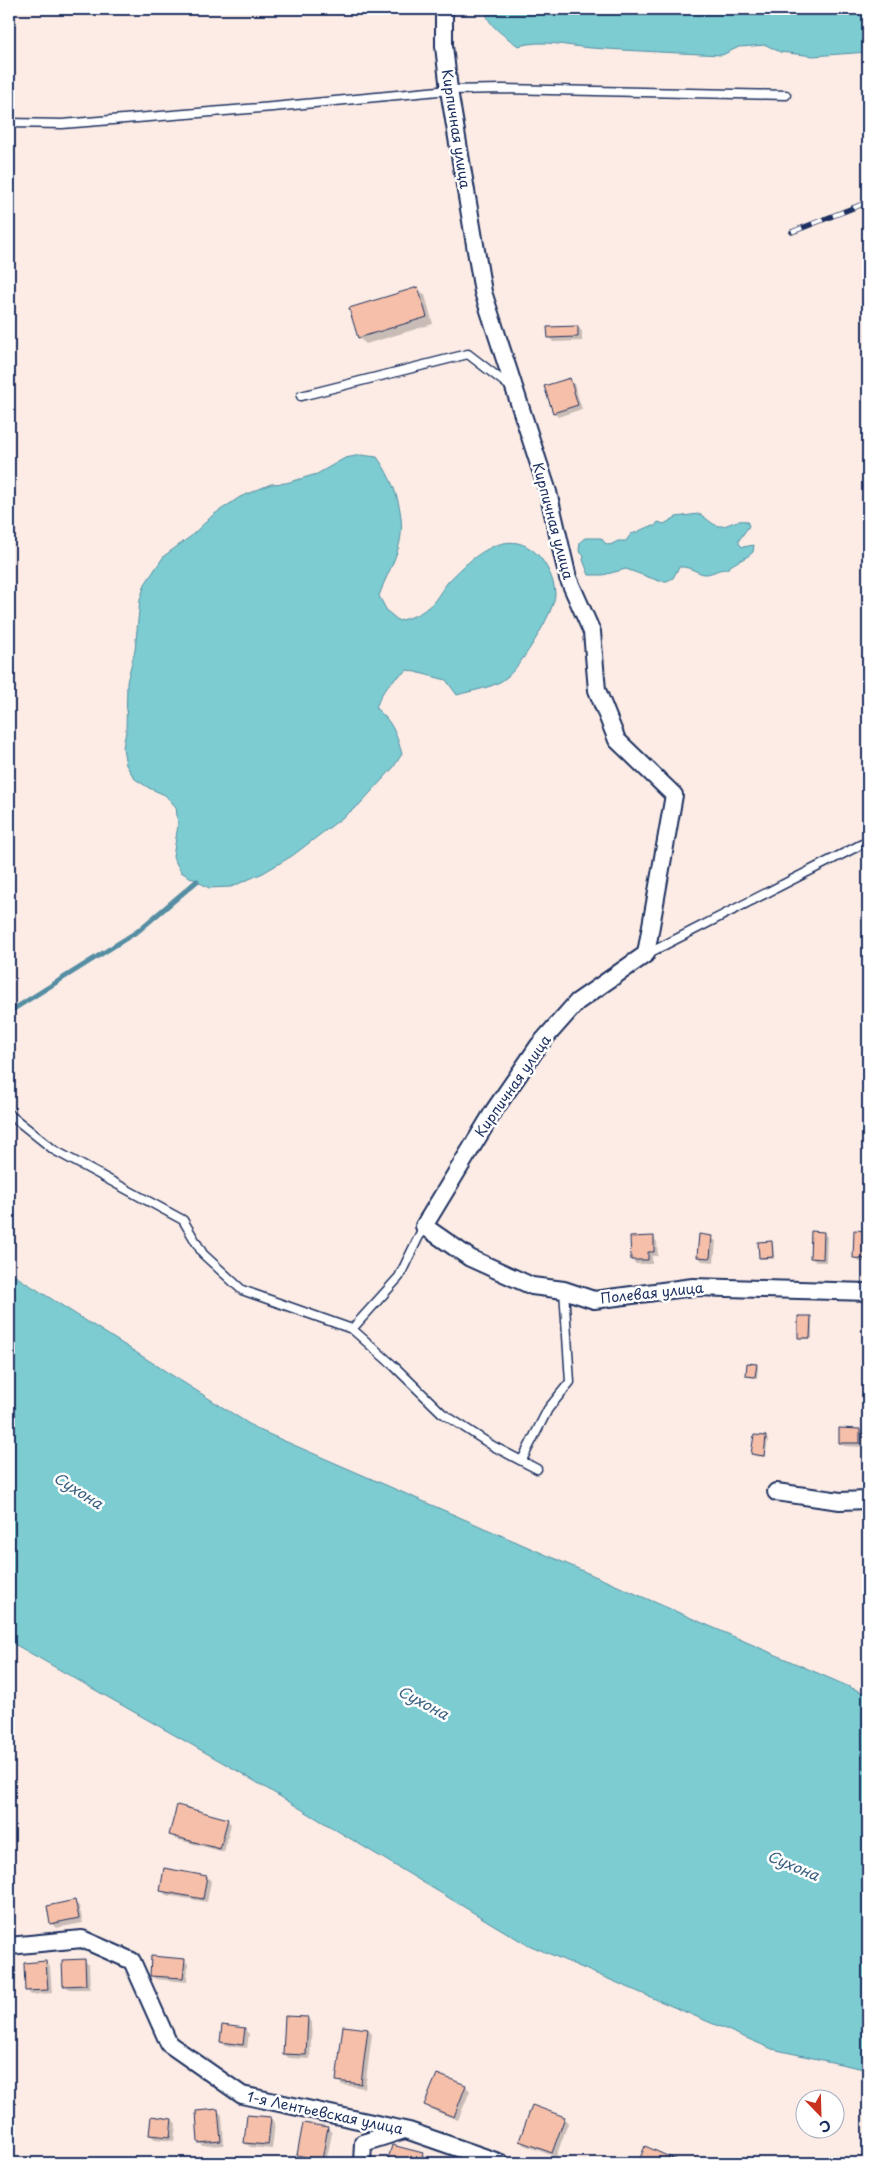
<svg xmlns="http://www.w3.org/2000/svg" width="877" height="2172" font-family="'Playpen Sans',sans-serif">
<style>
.water{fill:#7bccd1;stroke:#558da3}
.shadow{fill:#0003}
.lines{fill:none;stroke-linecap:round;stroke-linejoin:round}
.stream{stroke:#558da3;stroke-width:5}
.building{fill:#f6bfa9;stroke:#1b2f5e}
.lane-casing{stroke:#1b2f5e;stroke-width:11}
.street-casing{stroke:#1b2f5e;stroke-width:20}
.lane{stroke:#fff;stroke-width:8}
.street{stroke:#fff;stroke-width:16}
.rail-casing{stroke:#1b2f5e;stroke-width:5.5}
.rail{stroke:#fff;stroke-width:4;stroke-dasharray:11;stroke-linecap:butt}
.labels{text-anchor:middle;stroke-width:5;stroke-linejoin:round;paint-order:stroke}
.street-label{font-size:14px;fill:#1b2f5e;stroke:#fff}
.water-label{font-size:15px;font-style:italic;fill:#385e80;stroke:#fff}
</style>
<rect width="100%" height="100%" fill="#fcece5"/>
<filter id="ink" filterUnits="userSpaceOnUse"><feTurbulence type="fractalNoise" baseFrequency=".02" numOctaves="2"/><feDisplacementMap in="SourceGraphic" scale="10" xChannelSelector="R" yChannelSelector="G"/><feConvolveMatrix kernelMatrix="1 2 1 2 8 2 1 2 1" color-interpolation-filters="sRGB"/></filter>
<g filter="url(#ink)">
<g class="water">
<path d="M 486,9 L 868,9 L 868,52 L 813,56 L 780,52 L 766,45 L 739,47 L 722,55 C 679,53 635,51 591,48 C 565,46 544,39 518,46 C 507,37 485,25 486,9 Z"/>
<path d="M 361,455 L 377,457 C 395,482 408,519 398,549 C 393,566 384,580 379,596 L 387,611 L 399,621 C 409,618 419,615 427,608 C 436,602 441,590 448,582 C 462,567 483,547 504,543 C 517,540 529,546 538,555 C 547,565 554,579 555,593 C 556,610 521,666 507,677 C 495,688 473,690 457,695 L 446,680 L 408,670 C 390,681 383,688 376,708 C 393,723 396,733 402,754 L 393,768 L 359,805 L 292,856 L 263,873 L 231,887 L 209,888 L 181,872 L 173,857 L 178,825 L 176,807 L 165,795 L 149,788 L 135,779 L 126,765 L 123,748 L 126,731 L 127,682 L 135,650 L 140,600 L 145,584 L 164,556 L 190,537 L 213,515 L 240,497 L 271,484 L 286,483 L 317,474 L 345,458 Z"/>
<path d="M 698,514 C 706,516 711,525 719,526 C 729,527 733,519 747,521 L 749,526 L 739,540 L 739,544 L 743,547 L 754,545 L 753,552 C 745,560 735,561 727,569 C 718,569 714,573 707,574 C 699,575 691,566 679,567 L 673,578 L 667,581 L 659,581 L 626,569 L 603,575 L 589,575 L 583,560 L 584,556 L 579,551 L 580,542 L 585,538 L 601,538 L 605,543 L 610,545 L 618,541 L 626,541 L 631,534 C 640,532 645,526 655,526 L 658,522 L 664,524 L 676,517 Z"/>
<polygon points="9,1272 257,1429 868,1695 868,2070 772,2049 524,1943 236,1770 9,1641"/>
</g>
<g class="shadow">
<polygon points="418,289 425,295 433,324 366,344 359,338"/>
<polygon points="577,327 582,331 582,341 553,342 549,337"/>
<polygon points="569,379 574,384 582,409 558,417 554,413"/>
<polygon points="867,1232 868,1262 859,1262 855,1258"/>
<polygon points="823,1233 827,1237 826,1262 816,1262 811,1258"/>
<polygon points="653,1237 657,1242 658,1256 652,1256 652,1264 636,1264 632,1260"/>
<polygon points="711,1237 716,1241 714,1262 702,1261 698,1256"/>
<polygon points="772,1242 773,1244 774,1259 762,1259 760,1257"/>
<polygon points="810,1317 812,1319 812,1339 801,1339 799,1337"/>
<polygon points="756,1365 758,1367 757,1378 749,1377 747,1375"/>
<polygon points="860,1430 864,1434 864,1447 844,1446 840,1442"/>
<polygon points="766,1438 768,1439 765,1457 754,1456 753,1454"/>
<polygon points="227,1820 231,1824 224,1852 175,1839 171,1834"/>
<polygon points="207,1877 211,1881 207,1902 166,1895 161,1890"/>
<polygon points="75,1902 79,1906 83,1923 56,1928 52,1924"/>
<polygon points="84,1960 89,1965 90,1989 69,1989 65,1985"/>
<polygon points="184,1960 188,1964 187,1982 155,1979 151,1975"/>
<polygon points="46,1962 50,1967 52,1993 31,1995 27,1990"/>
<polygon points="9,1968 13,2001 9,2001"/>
<polygon points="307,2018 312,2022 310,2059 289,2058 284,2054"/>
<polygon points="244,2029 249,2034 247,2048 225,2046 221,2042"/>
<polygon points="368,2030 372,2034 365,2088 342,2085 338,2081"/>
<polygon points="438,2075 466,2086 470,2091 458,2120 430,2109 426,2105"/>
<polygon points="218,2111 222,2115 224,2145 203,2146 199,2142"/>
<polygon points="270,2118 275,2122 272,2149 250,2147 245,2143"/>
<polygon points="564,2118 568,2123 556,2157 524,2145 520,2141"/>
<polygon points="172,2120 176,2124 174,2141 155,2139 150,2135"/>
<polygon points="304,2124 328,2128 332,2133 326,2163 303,2159 298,2155"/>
<polygon points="392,2146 422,2154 427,2158 425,2163 388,2163"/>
</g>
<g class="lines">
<polyline class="stream" points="9,1012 138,931 197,881"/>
</g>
<g class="building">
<polygon points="418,287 427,317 358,338 349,308"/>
<polygon points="578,326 578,337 548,338 547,327"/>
<polygon points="570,378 578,405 553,413 544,386"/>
<polygon points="854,1230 868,1231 867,1259 853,1258"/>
<polygon points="811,1231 824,1232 823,1259 810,1258"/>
<polygon points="699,1234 712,1236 710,1258 697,1257"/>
<polygon points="654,1236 654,1252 648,1252 648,1260 631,1260 630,1237"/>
<polygon points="772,1241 773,1257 759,1258 758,1242"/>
<polygon points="798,1316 811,1316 810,1338 798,1338"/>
<polygon points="747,1363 757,1364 755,1377 746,1376"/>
<polygon points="839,1428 860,1429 860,1443 839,1443"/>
<polygon points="754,1435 766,1436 764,1456 751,1454"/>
<polygon points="177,1805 228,1819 220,1849 169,1835"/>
<polygon points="164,1868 207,1876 203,1899 160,1891"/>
<polygon points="75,1900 79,1918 50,1924 47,1906"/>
<polygon points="151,1956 185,1959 183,1978 150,1976"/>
<polygon points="85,1959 86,1985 63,1986 62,1960"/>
<polygon points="46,1961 48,1990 25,1991 24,1963"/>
<polygon points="285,2016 308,2017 306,2055 283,2054"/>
<polygon points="222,2025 245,2028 243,2045 220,2042"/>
<polygon points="343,2026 368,2029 361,2084 336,2081"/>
<polygon points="437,2074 466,2085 454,2117 424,2105"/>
<polygon points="532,2105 565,2117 552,2153 519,2141"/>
<polygon points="218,2109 221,2141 198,2143 196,2111"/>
<polygon points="247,2115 271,2117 268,2145 244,2143"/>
<polygon points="151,2116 172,2119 170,2137 149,2135"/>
<polygon points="303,2123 328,2127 322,2160 297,2155"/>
<polygon points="392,2145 423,2153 420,2163 387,2163"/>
<polygon points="645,2146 683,2163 638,2163"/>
</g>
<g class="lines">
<defs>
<g id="lane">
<polyline points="9,123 62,124 273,107 449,90 503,89 786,95"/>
<polyline points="301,396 468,354 512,388"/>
<polyline points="647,954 868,841"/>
<polyline points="9,1114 54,1150 183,1220 203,1254 242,1290 352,1329 399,1277 424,1226"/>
<polyline points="352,1329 395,1367 442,1413 493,1446 537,1469"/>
<polyline points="522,1460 548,1409 570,1382 564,1290"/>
</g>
<g id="street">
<polyline points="444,9 444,46 449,90 483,292 548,492 568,578 592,632 597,690 617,740 674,795 646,954 577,1002 539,1045 495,1109 424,1226 470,1258 532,1286 564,1290 594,1300 693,1287 868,1292"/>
<polyline points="776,1492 840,1501 868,1500"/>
<polyline points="9,1946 82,1939 132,1961 169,2044 242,2095 409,2131 501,2163"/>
<polyline points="362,2163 363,2143 401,2131"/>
</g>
</defs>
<use href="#lane" class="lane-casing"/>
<use href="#street" class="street-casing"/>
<use href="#lane" class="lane"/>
<use href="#street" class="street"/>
<defs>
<polyline id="rail" points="792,232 868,202"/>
</defs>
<use href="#rail" class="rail-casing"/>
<use href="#rail" class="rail"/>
</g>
</g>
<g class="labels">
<g class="street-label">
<text transform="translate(456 129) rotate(81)" y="5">Кирпичная улица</text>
<text transform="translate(553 521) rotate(75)" y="5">Кирпичная улица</text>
<text transform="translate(513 1086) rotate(-55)" y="5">Кирпичная улица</text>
<text transform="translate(652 1293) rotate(-6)" y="5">Полевая улица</text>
<text transform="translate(325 2113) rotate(12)" y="5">1-я Лентьевская улица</text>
</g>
<g class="water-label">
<text transform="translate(78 1491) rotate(32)" y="5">Сухона</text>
<text transform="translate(423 1703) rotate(28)" y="5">Сухона</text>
<text transform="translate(793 1866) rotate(23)" y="5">Сухона</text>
</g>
</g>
<rect width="877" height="2172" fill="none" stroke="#fff" stroke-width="30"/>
<rect x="15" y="15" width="847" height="2142" fill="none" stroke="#1b2f5e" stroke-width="2" filter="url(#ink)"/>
<g transform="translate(820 2114) rotate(157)"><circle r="24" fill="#ffffff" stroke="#a4acbf"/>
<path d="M0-4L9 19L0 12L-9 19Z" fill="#c8321e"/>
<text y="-8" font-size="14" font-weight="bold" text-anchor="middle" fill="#1b2f5e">С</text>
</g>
</svg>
